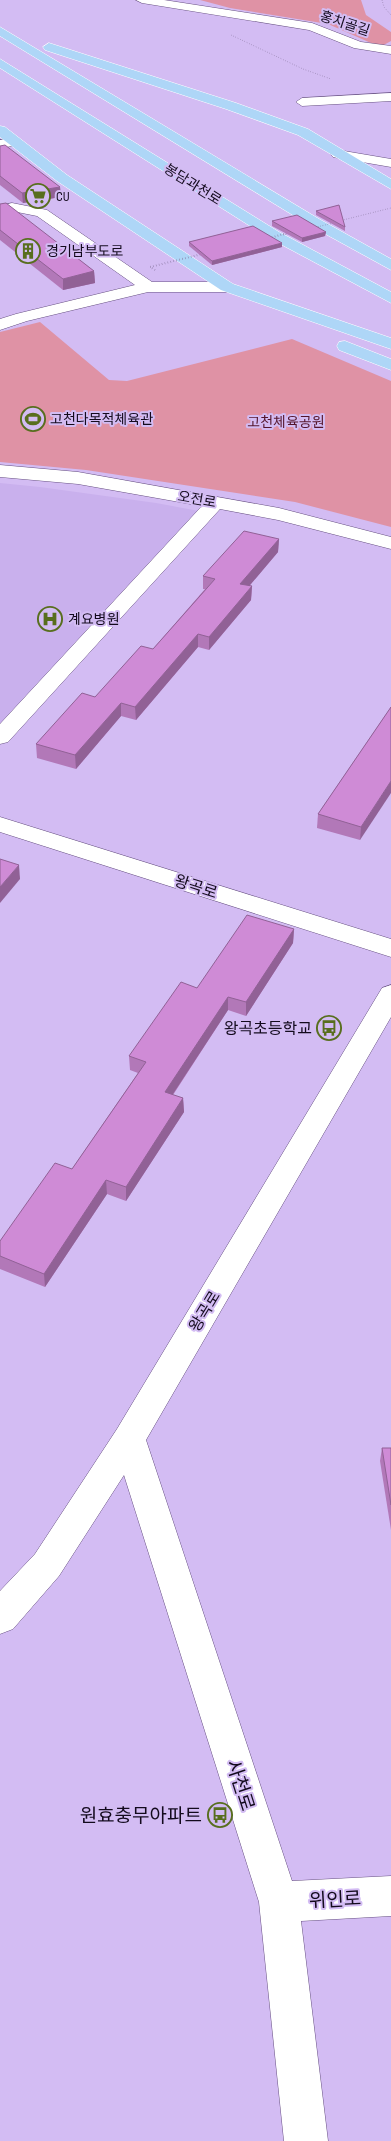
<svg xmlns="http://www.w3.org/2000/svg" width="391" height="2141" font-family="'Sofia Sans Condensed','Noto Sans KR',sans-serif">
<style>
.built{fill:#c9b0ed}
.green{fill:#df92a5}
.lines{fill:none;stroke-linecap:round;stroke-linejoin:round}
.minor-casing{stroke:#675182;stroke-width:1}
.highway-casing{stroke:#fff;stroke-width:1}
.path{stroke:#83729a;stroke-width:1;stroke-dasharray:0.5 2;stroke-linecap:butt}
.minor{fill:#fff;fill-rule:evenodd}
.highway{fill:#aed6f7;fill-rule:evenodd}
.path-bridge-far1{stroke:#83729a;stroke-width:1;stroke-dasharray:0.5 2;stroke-linecap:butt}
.path-bridge{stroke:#83729a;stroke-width:2;stroke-dasharray:0.5 2.5;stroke-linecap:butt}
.wall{fill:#b278b8}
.shaded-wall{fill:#916196}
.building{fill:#cf8bd6;stroke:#916196}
.labels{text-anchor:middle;stroke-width:4;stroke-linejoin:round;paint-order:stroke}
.far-street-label{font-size:14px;fill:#130a1d;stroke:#d3bcf3}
.far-poi-label{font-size:14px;fill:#130a1d;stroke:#d3bcf3;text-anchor:start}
.far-park-label{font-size:14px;fill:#54142a;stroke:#d3bcf3}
.street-label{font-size:16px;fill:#130a1d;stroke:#d3bcf3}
.poi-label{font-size:16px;fill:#130a1d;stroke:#d3bcf3;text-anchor:end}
.near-street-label{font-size:19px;fill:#130a1d;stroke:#d3bcf3}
.near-poi-label{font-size:19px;fill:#130a1d;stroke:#d3bcf3;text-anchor:end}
</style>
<rect width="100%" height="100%" fill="#d3bcf3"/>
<polygon class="built" points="0,483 40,487 156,503 199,511 0,728"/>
<g class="green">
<polygon points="200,0 361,0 366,15 391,32 391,41 380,47 328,24 230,8"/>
<polygon points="40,322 109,380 127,381 292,339 391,381 391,527 295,502 86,470 0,462 0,332"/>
</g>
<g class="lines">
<defs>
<g id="minor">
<polygon points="136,0 164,0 312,23 361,42 391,46 391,54 354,48 309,30 142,3"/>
<polygon points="391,93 391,101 302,106 296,102 302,98"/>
<polygon points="14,138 19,139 21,142 19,145 0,148 0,140"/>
<polygon points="338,150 391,159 391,167 333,157 331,154"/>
<polygon points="12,203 47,210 152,282 227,282 233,284 235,287 233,290 227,292 148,292 27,321 0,330 0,319 16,314 135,285 37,216 12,211 0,214 0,206"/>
<polygon points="0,465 78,472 279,508 391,537 391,549 278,520 220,509 8,742 0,744 0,724 202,506 78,484 0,477"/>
<polygon points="0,817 391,939 391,957 0,832"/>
<polygon points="391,985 391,1017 146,1440 292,1881 391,1876 391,1916 301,1921 328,2141 284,2141 259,1902 124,1475 59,1576 13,1629 0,1634 0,1591 35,1554 117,1429 382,988"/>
</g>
<g id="highway">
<polygon points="0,27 319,219 391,259 391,270 309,225 0,36"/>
<polygon points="49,43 236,103 308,129 391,179 391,189 298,135 226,109 45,50 43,47"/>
<polygon points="0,59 279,232 391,292 391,303 269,238 0,68"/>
<polygon points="0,126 5,127 67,175 233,284 391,338 391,349 221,290 57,181 0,137"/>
<polygon points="345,341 391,359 391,370 339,350 337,346 339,342"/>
</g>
</defs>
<use href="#minor" class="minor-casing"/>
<use href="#highway" class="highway-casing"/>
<g class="path">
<polyline points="382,0 384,7 391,15"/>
<polyline points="231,35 303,69 331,79"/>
</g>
<use href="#minor" class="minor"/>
<use href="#highway" class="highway"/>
<g class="path-bridge-far1">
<polyline points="339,221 391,208"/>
<polyline points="313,228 333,223"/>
<polyline points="283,235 289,233"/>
</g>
<g class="path-bridge">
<polyline points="269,238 288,233"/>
<polyline points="155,270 150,267 202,254"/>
</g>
</g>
<g class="wall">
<polygon points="0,146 60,187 61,197 23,203 0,185"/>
<polygon points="0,204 94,271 95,283 63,290 0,240"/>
<polygon points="316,211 345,227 345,231 316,215"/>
<polygon points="272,221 326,232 325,236 302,242 272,226"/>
<polygon points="189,242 282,243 282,247 212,265 189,246"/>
<polygon points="279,539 278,552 249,586 252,586 251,600 209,650 198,647 136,720 121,716 76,769 37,758 36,744 95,697 153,649 205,589 203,589 203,576"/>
<polygon points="391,707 360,840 317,828 318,814"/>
<polygon points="294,929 293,943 246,1016 228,1010 173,1095 183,1098 184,1112 126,1201 107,1194 45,1287 0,1269 0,1241 72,1169 138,1073 130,1070 129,1056 197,988"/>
<polygon points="382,1448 391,1448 391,1530 380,1461"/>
</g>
<g class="shaded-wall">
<polygon points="60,187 61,197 23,203 22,193"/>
<polygon points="326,232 325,236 302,242 302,238"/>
<polygon points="282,243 282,247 212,265 212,261"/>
<polygon points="94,271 95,283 63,290 63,279"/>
<polygon points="279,539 278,552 240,597 240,584"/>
<polygon points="252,586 251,600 209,650 209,637"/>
<polygon points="198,634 198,647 136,720 135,707"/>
<polygon points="121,703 121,716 76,769 75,755"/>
<polygon points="391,781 391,793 360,840 361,827"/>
<polygon points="19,865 20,879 0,903 0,887"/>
<polygon points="294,929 293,943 246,1016 246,1002"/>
<polygon points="228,997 228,1010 165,1106 165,1092"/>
<polygon points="183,1098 184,1112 126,1201 126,1187"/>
<polygon points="106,1180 107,1194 45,1287 44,1274"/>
</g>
<g class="building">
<polygon points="5,145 60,187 22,193 0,176 0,146"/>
<polygon points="6,203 94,271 63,279 0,230 0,204"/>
<polygon points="339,205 345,227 316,211"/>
<polygon points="297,215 326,232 302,238 272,221"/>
<polygon points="253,226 282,243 212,261 189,242"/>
<polygon points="244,531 279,539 240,584 252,586 209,637 198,634 135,707 121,703 75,755 36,744 82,693 95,697 141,646 153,649 215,579 203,576"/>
<polygon points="391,707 391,781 361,827 318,814"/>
<polygon points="0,859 19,865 0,887"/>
<polygon points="247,915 294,929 246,1002 228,997 165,1092 183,1098 126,1187 106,1180 44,1274 0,1256 0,1241 55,1163 72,1169 146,1062 129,1056 181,982 197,988"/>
<polygon points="382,1448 391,1448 391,1505"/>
</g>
<defs>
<symbol id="supermarket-ring" viewBox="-11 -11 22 22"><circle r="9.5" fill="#d3bcf3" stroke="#586e1e" stroke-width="1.5"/><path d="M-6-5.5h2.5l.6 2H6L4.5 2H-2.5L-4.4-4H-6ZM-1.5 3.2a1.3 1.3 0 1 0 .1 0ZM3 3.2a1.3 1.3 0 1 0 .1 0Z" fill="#586e1e"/></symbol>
<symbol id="building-ring" viewBox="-11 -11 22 22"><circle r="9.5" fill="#d3bcf3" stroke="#586e1e" stroke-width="1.5"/><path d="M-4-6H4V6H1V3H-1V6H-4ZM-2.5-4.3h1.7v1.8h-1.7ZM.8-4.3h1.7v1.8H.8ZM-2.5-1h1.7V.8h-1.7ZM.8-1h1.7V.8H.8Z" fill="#586e1e"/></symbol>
<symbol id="stadium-ring" viewBox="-11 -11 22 22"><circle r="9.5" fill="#d3bcf3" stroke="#586e1e" stroke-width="1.5"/><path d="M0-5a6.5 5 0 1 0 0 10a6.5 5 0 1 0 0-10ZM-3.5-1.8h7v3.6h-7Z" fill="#586e1e"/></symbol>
<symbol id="hospital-ring" viewBox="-11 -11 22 22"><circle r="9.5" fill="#d3bcf3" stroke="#586e1e" stroke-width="1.5"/><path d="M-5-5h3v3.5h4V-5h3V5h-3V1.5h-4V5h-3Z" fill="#586e1e"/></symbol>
<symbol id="bus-ring" viewBox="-11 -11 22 22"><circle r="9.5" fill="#d3bcf3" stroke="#586e1e" stroke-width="1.5"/><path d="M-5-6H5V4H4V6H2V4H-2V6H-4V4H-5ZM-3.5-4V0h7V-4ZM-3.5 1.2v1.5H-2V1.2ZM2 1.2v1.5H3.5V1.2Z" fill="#586e1e"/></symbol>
</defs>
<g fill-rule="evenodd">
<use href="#supermarket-ring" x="24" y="182" width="28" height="28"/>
<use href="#building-ring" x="14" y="237" width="28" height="28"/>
<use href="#stadium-ring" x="19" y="405" width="28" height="28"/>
<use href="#hospital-ring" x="36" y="605" width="28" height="28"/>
<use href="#bus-ring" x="315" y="1014" width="28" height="28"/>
<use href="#bus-ring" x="206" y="1801" width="28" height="28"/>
</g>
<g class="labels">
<g class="far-street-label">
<text transform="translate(345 23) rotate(18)" y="5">홍치골길</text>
<text transform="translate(193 184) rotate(32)" y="5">봉담과천로</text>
<text transform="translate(197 499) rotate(10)" y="5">오전로</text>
</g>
<g class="far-poi-label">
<text x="56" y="201">CU</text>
<text x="46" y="256">경기남부도로</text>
<text x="50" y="424">고천다목적체육관</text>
<text x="68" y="624">계요병원</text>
</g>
<g class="far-park-label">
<text x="286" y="427">고천체육공원</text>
</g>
<g class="street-label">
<text transform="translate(196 886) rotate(18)" y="6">왕곡로</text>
<text transform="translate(204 1311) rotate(-59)" y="6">왕곡로</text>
</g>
<g class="poi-label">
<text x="312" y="1034">왕곡초등학교</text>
</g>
<g class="near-street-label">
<text transform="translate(241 1785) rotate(72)" y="7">사천로</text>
<text transform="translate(335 1899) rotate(-3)" y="7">위인로</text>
</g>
<g class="near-poi-label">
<text x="202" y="1822">원효충무아파트</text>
</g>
</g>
</svg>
